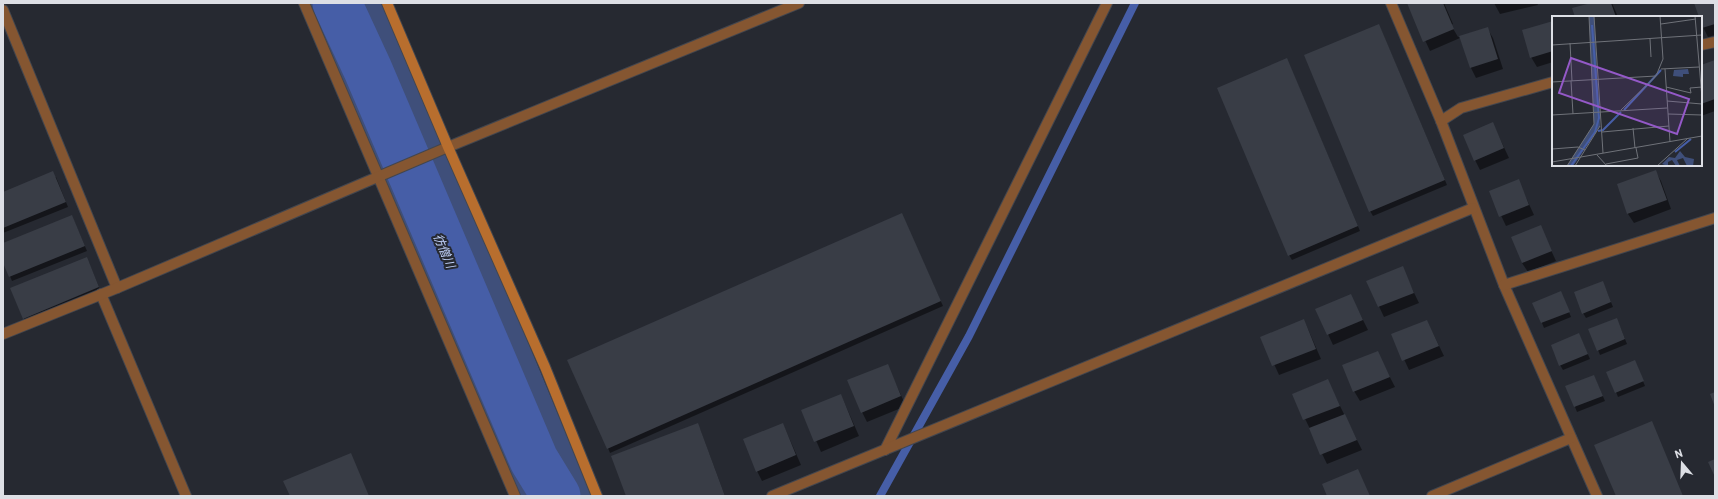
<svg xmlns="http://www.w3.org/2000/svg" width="1718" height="499" font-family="Barlow,'Noto Sans JP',sans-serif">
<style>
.green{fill:#3f4f7a}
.shadow{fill:#0007}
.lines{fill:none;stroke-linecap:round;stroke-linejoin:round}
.stream{stroke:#465ea7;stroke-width:8}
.river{stroke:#465ea7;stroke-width:49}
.building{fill:#393d46}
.street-casing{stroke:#43464e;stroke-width:12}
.secondary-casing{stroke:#43464e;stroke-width:12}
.street{stroke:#855631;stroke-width:10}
.secondary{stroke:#b86e2e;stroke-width:10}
.labels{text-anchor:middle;stroke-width:4;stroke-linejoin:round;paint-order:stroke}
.water-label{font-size:12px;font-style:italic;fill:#c1d2fb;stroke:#262931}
.inset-river{fill:none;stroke:#465ea7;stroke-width:2}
.inset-road{fill:none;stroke:#6f7279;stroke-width:1}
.view{fill:#9459c8;fill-opacity:0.15;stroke:#9459c8;stroke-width:2}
.inset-edge{fill:none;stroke:#dddfe5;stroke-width:2}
</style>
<rect width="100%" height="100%" fill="#262931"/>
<polygon class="green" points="304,3 387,3 592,496 515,496"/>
<g class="shadow">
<polygon points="1408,3 1444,3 1453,24 1451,25 1458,37 1487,28 1493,38 1503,69 1476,78 1471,68 1460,38 1430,51"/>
<polygon points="1494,3 1537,3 1538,5 1500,14"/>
<polygon points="1595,3 1612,3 1618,17 1576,17"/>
<polygon points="1695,3 1715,3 1715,35 1708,37 1703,27 1701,17 1700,17"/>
<polygon points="1553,22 1553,62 1537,67 1531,57"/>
<polygon points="1379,25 1447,185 1373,216 1370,211"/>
<polygon points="1715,61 1715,111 1701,116 1701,66"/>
<polygon points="1289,64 1360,231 1292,260 1289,255"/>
<polygon points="1493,124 1509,158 1480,170 1475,160"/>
<polygon points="1655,171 1661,181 1671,209 1634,223 1628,214 1618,185"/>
<polygon points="56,177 68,207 3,233 3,193"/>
<polygon points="1518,180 1534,215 1506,226 1490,192"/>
<polygon points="72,216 87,251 12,281 3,260 3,245"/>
<polygon points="904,219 943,306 610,453 608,448"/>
<polygon points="1540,226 1556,261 1528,272 1522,263"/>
<polygon points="89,263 101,292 26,323 24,318"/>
<polygon points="1402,268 1419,303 1384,317 1367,281"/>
<polygon points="1605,287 1613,307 1586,318 1583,313"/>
<polygon points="1351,296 1368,330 1333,345 1317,310"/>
<polygon points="1563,297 1571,317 1544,328 1534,303"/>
<polygon points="1304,320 1321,359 1279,375 1262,337"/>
<polygon points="1427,321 1444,356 1409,370 1393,335"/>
<polygon points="1619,324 1627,344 1600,355 1598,350"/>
<polygon points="1579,334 1590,359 1563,370 1560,365"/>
<polygon points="1377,352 1395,387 1360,401 1354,391"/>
<polygon points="887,365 906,406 867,422 862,412"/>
<polygon points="1637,366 1645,386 1618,397 1616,392"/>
<polygon points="1594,376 1605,401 1577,412 1575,407"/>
<polygon points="1327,380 1362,450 1327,464 1293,394"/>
<polygon points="841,395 859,436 821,452 803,410"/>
<polygon points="783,424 801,465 762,481 757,471"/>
<polygon points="700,429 725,496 627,496"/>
</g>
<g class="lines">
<polyline class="stream" points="880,496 969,336 1135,3"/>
<polyline class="river" points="337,3 368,70 534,460 556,496"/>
</g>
<g class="building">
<polygon points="1407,3 1443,3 1454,29 1423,42"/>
<polygon points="1591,3 1611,3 1616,17 1575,17 1572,8"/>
<polygon points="1694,3 1715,3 1715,24 1702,28 1701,17 1699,17"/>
<polygon points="1553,21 1553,51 1530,58 1522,30"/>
<polygon points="1379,24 1445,180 1369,212 1304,55"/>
<polygon points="1488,27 1498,59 1470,68 1459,36"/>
<polygon points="1287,58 1358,226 1288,256 1217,88"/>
<polygon points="1715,60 1715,99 1701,104 1701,65"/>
<polygon points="1493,122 1504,148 1474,161 1463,135"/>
<polygon points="1656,170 1667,200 1627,214 1617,184"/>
<polygon points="53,171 66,202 3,228 3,192"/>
<polygon points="1519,179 1529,205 1499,217 1489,191"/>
<polygon points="902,213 941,301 607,449 567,360"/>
<polygon points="72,215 85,246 9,277 3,263 3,243"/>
<polygon points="1541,225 1552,251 1522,263 1511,237"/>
<polygon points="87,257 99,287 23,319 10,288"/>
<polygon points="1403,266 1414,293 1378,307 1366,281"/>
<polygon points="1603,281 1611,302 1582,314 1574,292"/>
<polygon points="1561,291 1570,312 1541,323 1532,303"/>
<polygon points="1351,294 1363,320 1327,335 1315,309"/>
<polygon points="1617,318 1625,339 1597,351 1588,329"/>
<polygon points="1304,319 1316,349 1272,366 1260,337"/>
<polygon points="1427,320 1439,346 1402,361 1391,334"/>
<polygon points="1579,333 1588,354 1559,366 1551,345"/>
<polygon points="1378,351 1390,377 1353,392 1342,365"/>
<polygon points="1635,360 1644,381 1615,393 1606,372"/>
<polygon points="888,364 901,396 861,413 847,380"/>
<polygon points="1594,375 1603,396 1574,407 1565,386"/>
<polygon points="1328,379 1340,406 1303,420 1292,394"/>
<polygon points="1715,392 1715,407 1710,394"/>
<polygon points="841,394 854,426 814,442 801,410"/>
<polygon points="1345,414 1357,440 1320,455 1309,428"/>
<polygon points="1652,421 1683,496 1616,496 1594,445"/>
<polygon points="698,423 725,496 626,496 611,456"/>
<polygon points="783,423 796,455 756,472 743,439"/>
<polygon points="351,453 369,496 290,496 283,481"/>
<polygon points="1715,459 1715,477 1708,462"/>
<polygon points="1358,469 1370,496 1327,496 1322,484"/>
</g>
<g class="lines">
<defs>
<g id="street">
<polyline points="304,3 515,496"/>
<polyline points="1391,3 1441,121 1504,285 1597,496"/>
<polyline points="3,10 117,288"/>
<polyline points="1701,45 1715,42"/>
<polyline points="1441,121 1461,108 1553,82"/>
<polyline points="1504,285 1715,218"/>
<polyline points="101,294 186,496"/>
<polyline points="3,334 117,288 448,147 799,3"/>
<polyline points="885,450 1107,3"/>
<polyline points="772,496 1473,208"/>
<polyline points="1432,496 1571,438"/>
</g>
<polyline id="secondary" points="387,3 448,147 545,367 597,496"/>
</defs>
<use href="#street" class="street-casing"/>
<use href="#secondary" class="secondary-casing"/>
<use href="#street" class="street"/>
<use href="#secondary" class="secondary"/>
</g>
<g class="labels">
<g class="water-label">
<text transform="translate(444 251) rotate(67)" y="4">彷僧川</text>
</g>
</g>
<g transform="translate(1552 16)">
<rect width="150" height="150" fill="#262931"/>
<path d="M 37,0 L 42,0 L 48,110 L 24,146 L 21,150 L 15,150 L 42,108 ZM 136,53 L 137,58 L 131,58 L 131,61 L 121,60 L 122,54 ZM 128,135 L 133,141 L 142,143 L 141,150 L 135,150 L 131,142 L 125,144 L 128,150 L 124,150 L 120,144 L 116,146 L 116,150 L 110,148 L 117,141 L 123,142 Z" fill="#3f4f7a"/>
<path class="inset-river" d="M 72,94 L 109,54M 46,115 L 51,114 L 69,96M 123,136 L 139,123M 19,150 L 43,116 L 47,102 L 40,9"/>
<path class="inset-road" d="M 42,0 L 51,137M 143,0 L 150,82M 109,8 L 144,3M 98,23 L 99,41M 18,27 L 20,65M 0,29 L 150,19M 109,53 L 147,51M 113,53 L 118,126M 19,65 L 21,98M 0,66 L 104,60 L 111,43 L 108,0M 114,71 L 139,77 L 138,72 L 150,71M 115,85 L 150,88M 69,94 L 104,60M 116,98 L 150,99M 0,99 L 115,92M 81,112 L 83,132M 50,116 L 117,110M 0,133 L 26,131 L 33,134M 45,139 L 55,150M 0,146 L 150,120M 54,148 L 86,142 L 84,132M 15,150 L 42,108 L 37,0M 23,150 L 48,110M 105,150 L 135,123"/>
<path class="view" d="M 19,42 L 137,83 L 125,118 L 7,77 Z"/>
<rect width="150" height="150" class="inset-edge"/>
</g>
<rect width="1718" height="499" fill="none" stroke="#dddfe5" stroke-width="8"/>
<g transform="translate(1682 463) rotate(341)" stroke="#262931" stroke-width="3" paint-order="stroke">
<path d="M0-3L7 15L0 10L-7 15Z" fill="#dddfe5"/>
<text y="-6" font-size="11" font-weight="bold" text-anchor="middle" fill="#dddfe5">N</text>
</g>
</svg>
